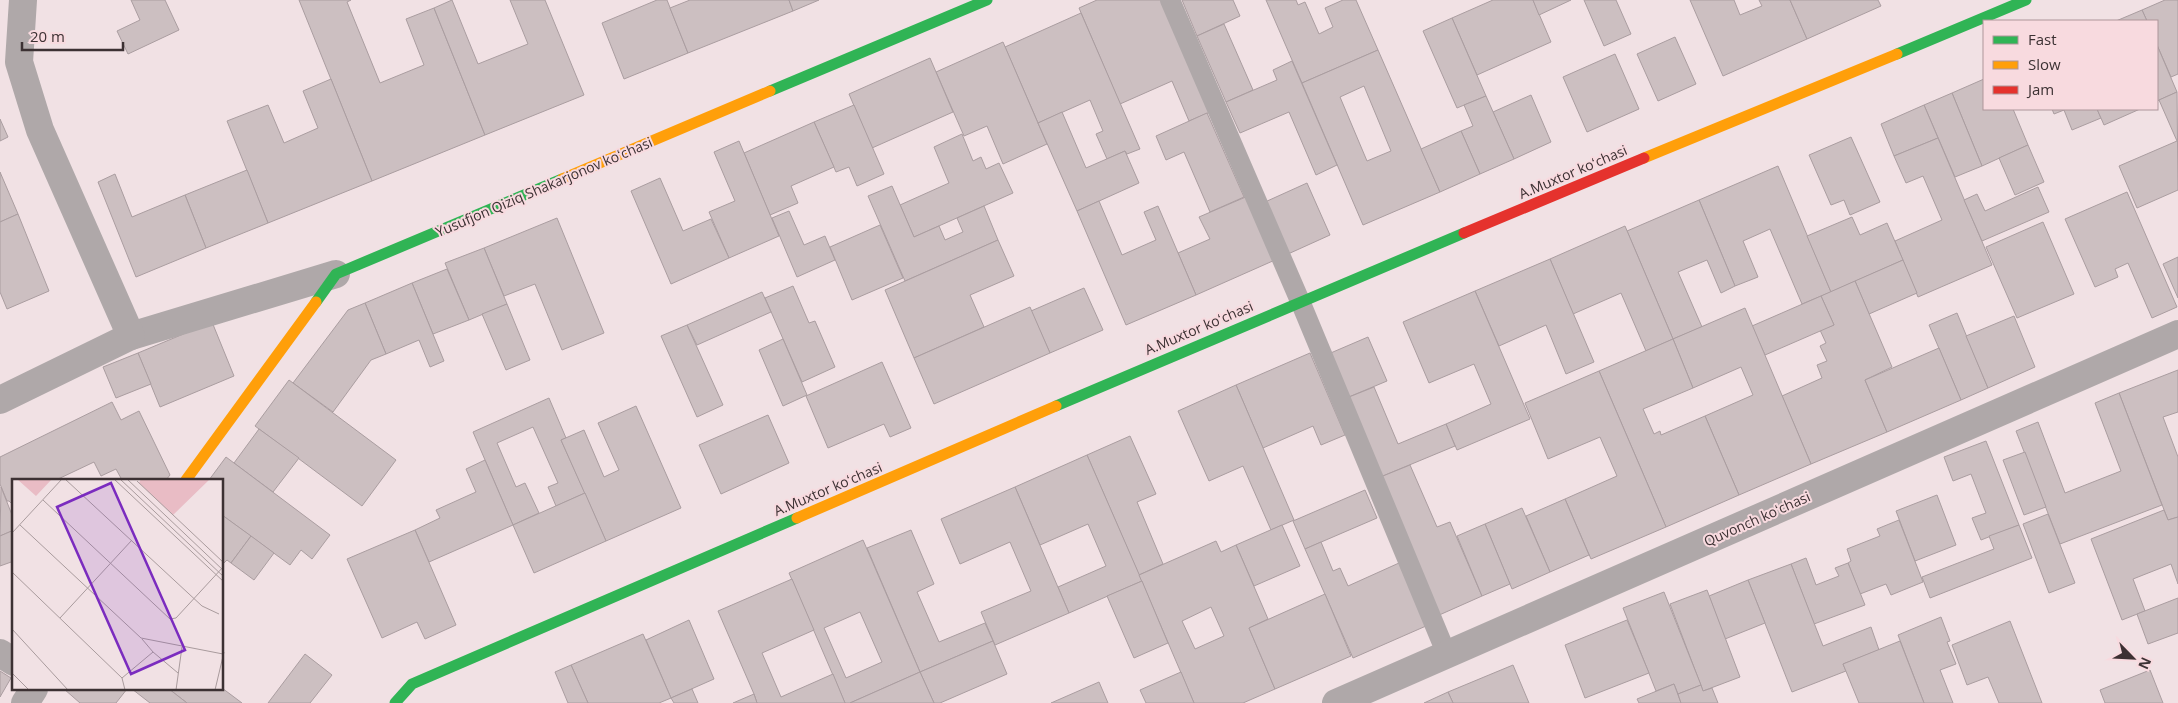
<svg xmlns="http://www.w3.org/2000/svg" width="2178" height="703" font-family="'Open Sans',sans-serif">
<style>
.building{fill:#ccbfc1;stroke:#aa9da0;fill-rule:evenodd}
.lines{fill:none;stroke-linecap:round;stroke-linejoin:round}
.lane{stroke:#afa8a9;stroke-width:20}
.street{stroke:#afa8a9;stroke-width:28}
.fast{stroke:#30b455;stroke-width:11}
.slow{stroke:#ff9f0a;stroke-width:11}
.jam{stroke:#e5322d;stroke-width:11}
.labels{text-anchor:middle;stroke-width:4;stroke-linejoin:round;paint-order:stroke}
.street-label{font-size:14px;fill:#3c3133;stroke:#f8dadf}
.inset-road{fill:none;stroke:#a99b9d;stroke-width:1}
.view{fill:#7b2cbf;fill-opacity:0.15;stroke:#7b2cbf;stroke-width:2.5}
.inset-edge{fill:none;stroke:#3c3133;stroke-width:2.5}
</style>
<rect width="100%" height="100%" fill="#f1e1e4"/>
<g class="building">
<polygon points="131,0 165,0 179,30 128,54 117,31 140,20"/>
<polygon points="299,0 351,0 347,2 380,83 424,65 406,19 434,8 485,135 372,181"/>
<polygon points="452,0 478,64 528,44 510,0 545,0 584,95 485,135 434,8"/>
<polygon points="657,0 667,0 688,53 624,79 602,23"/>
<polygon points="690,0 789,0 793,11 688,53 670,8"/>
<polygon points="789,0 819,0 793,11"/>
<polygon points="1097,0 1162,0 1210,112 1189,121 1172,81 1120,104 1079,8"/>
<polygon points="1182,0 1233,0 1240,16 1197,36"/>
<polygon points="1266,0 1296,0 1298,5 1305,2 1319,34 1333,27 1325,8 1343,0 1356,0 1378,50 1302,83"/>
<polygon points="1493,0 1533,0 1551,42 1477,75 1452,18"/>
<polygon points="1533,0 1571,0 1539,15"/>
<polygon points="1584,0 1616,0 1631,34 1604,46"/>
<polygon points="1690,0 1734,0 1740,15 1762,6 1759,0 1790,0 1807,39 1723,76"/>
<polygon points="1790,0 1878,0 1881,6 1807,39"/>
<polygon points="2165,0 2178,0 2178,74 2171,77 2157,45 2157,21 2147,21 2142,10"/>
<polygon points="2142,10 2147,21 2116,21"/>
<polygon points="1081,13 1140,149 1127,154 1125,151 1107,159 1096,134 1103,131 1090,100 1038,123 1005,47"/>
<polygon points="1452,18 1486,96 1457,108 1423,31"/>
<polygon points="1224,24 1253,90 1226,102 1197,36"/>
<polygon points="1675,37 1696,84 1658,101 1637,54"/>
<polygon points="1003,42 1047,144 1003,164 987,126 964,136 936,72"/>
<polygon points="2157,45 2177,92 2157,101"/>
<path d="M 1378,50 L 1440,192 L 1363,225 L 1302,83 ZM 1364,86 L 1391,151 L 1367,161 L 1340,97 Z"/>
<polygon points="1615,54 1639,109 1587,132 1563,77"/>
<polygon points="930,58 953,112 872,148 849,94"/>
<polygon points="1292,61 1337,165 1316,175 1289,112 1240,133 1226,102 1277,80 1273,70"/>
<polygon points="331,79 372,181 268,223 227,121 268,105 284,143 318,128 303,91"/>
<polygon points="1984,79 1984,109 2013,109 2028,145 1982,166 1952,93"/>
<polygon points="2177,92 2178,190 2137,208 2119,166 2177,141 2159,100"/>
<polygon points="1952,93 1982,166 1955,177 1924,105"/>
<polygon points="1531,95 1551,142 1514,159 1493,112"/>
<polygon points="1486,96 1514,159 1480,174 1461,131 1473,126 1464,105"/>
<polygon points="854,105 884,174 857,186 849,167 836,172 814,122"/>
<polygon points="1924,105 1938,138 1894,156 1881,124"/>
<polygon points="2052,109 2097,109 2101,118 2072,130 2064,110 2054,114"/>
<polygon points="2097,109 2140,109 2104,125"/>
<polygon points="1062,112 1086,168 1125,151 1139,183 1077,211 1038,123"/>
<polygon points="1207,113 1244,197 1210,212 1184,152 1166,160 1156,136"/>
<polygon points="0,119 8,137 0,141"/>
<polygon points="814,122 834,167 791,186 798,203 770,215 744,153"/>
<polygon points="1461,131 1480,174 1440,192 1421,149"/>
<polygon points="962,134 973,161 981,157 986,169 999,163 1013,193 914,237 900,205 949,183 934,147"/>
<polygon points="1851,137 1880,202 1850,215 1844,200 1831,205 1809,155"/>
<polygon points="1938,138 1992,265 1918,297 1895,241 1942,220 1923,176 1906,183 1894,156"/>
<polygon points="739,141 779,236 729,258 709,212 735,201 714,152"/>
<polygon points="2028,145 2044,182 2015,195 1999,158"/>
<polygon points="1778,166 1831,292 1802,304 1770,229 1743,241 1758,277 1735,286 1699,200"/>
<polygon points="247,170 268,223 206,248 185,195"/>
<polygon points="0,172 18,214 0,222"/>
<polygon points="115,174 132,217 185,195 206,248 136,277 98,182"/>
<polygon points="660,178 683,231 711,219 729,258 671,284 631,191"/>
<polygon points="1307,183 1330,235 1288,254 1265,202"/>
<polygon points="892,186 914,237 939,226 945,240 963,232 957,218 984,206 998,240 905,281 868,196"/>
<polygon points="2038,187 2049,212 1982,241 1964,200 1977,194 1985,211"/>
<polygon points="2127,192 2177,307 2152,318 2128,263 2115,269 2118,277 2095,287 2065,219"/>
<polygon points="1248,196 1275,260 1196,295 1178,253 1210,239 1199,217"/>
<polygon points="1699,200 1735,286 1721,293 1707,260 1678,272 1702,327 1673,339 1627,231"/>
<polygon points="1099,201 1122,255 1156,240 1144,212 1158,206 1196,295 1126,325 1077,211"/>
<polygon points="789,211 804,245 825,236 835,260 797,277 772,218"/>
<polygon points="18,214 49,291 7,309 0,292 0,222"/>
<polygon points="1852,217 1860,235 1887,223 1903,260 1831,292 1807,236"/>
<polygon points="557,218 604,333 562,350 535,284 504,296 484,248"/>
<polygon points="2043,222 2074,294 2017,318 1986,247"/>
<polygon points="880,225 903,278 852,300 830,247"/>
<polygon points="1625,226 1673,339 1646,351 1621,293 1573,314 1550,259"/>
<polygon points="998,240 1014,276 970,295 984,327 914,358 885,290"/>
<polygon points="484,248 507,304 469,320 445,263"/>
<polygon points="2178,257 2178,298 2163,264"/>
<polygon points="1550,259 1594,362 1566,374 1546,325 1499,346 1475,291"/>
<polygon points="1903,260 1917,293 1869,314 1855,281"/>
<polygon points="447,269 469,320 433,334 412,283"/>
<polygon points="1855,281 1892,367 1865,380 1887,432 1811,464 1782,396 1822,378 1817,365 1827,361 1820,346 1826,343 1820,330 1834,325 1821,296"/>
<polygon points="412,283 444,361 430,367 419,340 386,354 365,303"/>
<polygon points="793,286 809,323 815,321 835,367 802,382 765,298"/>
<polygon points="1084,288 1103,330 1050,353 1031,311"/>
<polygon points="1475,291 1530,419 1457,450 1446,424 1491,404 1474,364 1429,383 1403,322"/>
<polygon points="762,292 771,312 697,345 687,325"/>
<polygon points="1821,296 1834,325 1765,355 1752,326"/>
<polygon points="365,303 386,354 371,360 333,412 293,383 348,310"/>
<polygon points="507,304 530,360 506,370 482,314"/>
<polygon points="1030,307 1050,353 934,404 914,358"/>
<polygon points="1745,308 1811,464 1739,495 1705,416 1753,395 1741,367 1693,388 1673,339"/>
<polygon points="1957,313 1988,388 1961,400 1929,325"/>
<polygon points="2014,316 2035,367 1988,388 1966,336"/>
<polygon points="212,322 234,376 160,407 138,353"/>
<polygon points="687,325 723,405 697,417 661,336"/>
<polygon points="1368,337 1387,381 1344,399 1326,355"/>
<polygon points="783,339 807,395 783,406 759,350"/>
<polygon points="1673,339 1693,388 1643,409 1654,434 1660,431 1661,435 1705,416 1739,495 1666,527 1599,371"/>
<polygon points="1939,348 1961,400 1887,432 1865,380"/>
<polygon points="138,353 151,384 116,398 103,367"/>
<polygon points="1310,353 1345,435 1321,445 1313,426 1263,448 1236,385"/>
<polygon points="882,362 911,428 890,437 884,424 828,448 806,396"/>
<polygon points="2178,370 2178,412 2163,417 2178,457 2178,517 2168,520 2119,393"/>
<polygon points="1599,371 1666,527 1591,559 1565,499 1617,476 1600,437 1548,459 1525,403"/>
<polygon points="289,380 396,460 362,506 255,426"/>
<polygon points="1236,385 1294,520 1271,530 1243,466 1209,481 1178,411"/>
<polygon points="1374,387 1398,444 1446,424 1455,446 1378,478 1344,399"/>
<polygon points="2119,393 2162,505 2060,544 2016,431 2038,422 2065,493 2121,471 2095,403"/>
<polygon points="549,398 566,438 561,440 585,493 556,506 548,487 558,483 533,427 497,443 516,487 525,483 539,513 513,525 473,432"/>
<polygon points="112,402 121,420 139,411 170,475 166,480 122,480 116,469 101,476 94,462 56,480 14,480 14,506 9,501 7,501 0,484 0,457"/>
<polygon points="636,406 681,508 606,541 561,440 584,430 604,477 619,470 598,423"/>
<polygon points="768,415 789,463 721,494 699,445"/>
<polygon points="259,429 299,458 273,492 234,463"/>
<polygon points="1130,436 1156,494 1137,502 1163,564 1139,575 1087,455"/>
<polygon points="1986,441 2019,525 1981,540 1972,518 1986,513 1971,474 1953,481 1944,457"/>
<polygon points="2025,452 2046,507 2024,515 2003,460"/>
<polygon points="1087,455 1142,581 1069,613 1058,587 1106,566 1088,524 1040,545 1015,487"/>
<polygon points="226,457 330,535 312,559 301,550 290,565 222,515 222,480 209,480"/>
<polygon points="485,460 513,525 429,562 415,530 440,518 436,510 476,492 466,469"/>
<polygon points="1410,465 1437,527 1450,522 1482,596 1437,616 1378,478"/>
<polygon points="1,487 14,520 14,530 0,536"/>
<polygon points="1015,487 1069,613 995,645 981,612 1031,591 1010,542 960,564 941,519"/>
<polygon points="1365,490 1377,518 1305,549 1293,521"/>
<polygon points="585,493 606,541 534,573 513,525"/>
<polygon points="1937,495 1956,545 1915,561 1896,511"/>
<polygon points="1565,499 1589,555 1550,572 1526,516"/>
<polygon points="1522,508 1550,572 1512,589 1485,524"/>
<polygon points="2164,510 2168,520 2178,517 2178,584 2171,564 2133,579 2145,611 2122,620 2091,539"/>
<polygon points="2048,514 2075,583 2049,593 2023,524"/>
<polygon points="222,515 251,536 231,563 227,560 222,565"/>
<polygon points="1899,520 1923,582 1891,595 1886,584 1860,594 1848,563 1851,561 1847,549 1880,536 1877,529"/>
<polygon points="1485,524 1510,584 1482,596 1457,536"/>
<polygon points="1282,525 1300,566 1254,586 1236,545"/>
<polygon points="2019,525 2032,558 1930,598 1922,577 1994,549 1989,536"/>
<polygon points="14,530 14,561 0,566 0,536"/>
<polygon points="415,530 456,625 425,639 417,622 382,638 347,559"/>
<polygon points="911,530 934,584 917,592 939,642 985,623 993,641 920,672 867,548"/>
<polygon points="251,536 274,553 254,580 231,563"/>
<path d="M 863,540 L 920,672 L 850,703 L 845,703 L 789,573 ZM 860,612 L 882,662 L 846,678 L 824,628 Z"/>
<path d="M 1216,541 L 1221,552 L 1236,545 L 1268,619 L 1249,628 L 1275,689 L 1243,703 L 1194,703 L 1139,575 ZM 1211,607 L 1224,636 L 1195,649 L 1182,621 Z"/>
<polygon points="1321,542 1333,571 1340,568 1348,586 1399,563 1426,626 1353,658 1305,549"/>
<polygon points="1806,558 1816,585 1839,576 1835,568 1848,563 1865,605 1814,624 1791,564"/>
<polygon points="1791,564 1823,646 1871,627 1879,650 1843,664 1846,671 1792,692 1748,580"/>
<polygon points="792,579 814,630 762,653 781,697 833,674 845,703 757,703 754,694 718,611"/>
<polygon points="1748,580 1765,623 1725,639 1709,596"/>
<polygon points="1142,581 1168,643 1134,658 1107,596"/>
<polygon points="1707,590 1740,677 1703,691 1670,604"/>
<polygon points="1664,592 1701,685 1678,694 1674,684 1656,691 1623,608"/>
<polygon points="1325,594 1351,656 1275,689 1249,628"/>
<polygon points="2178,598 2178,633 2148,644 2137,614"/>
<polygon points="1941,617 1950,641 1947,642 1956,664 1940,670 1953,703 1924,703 1898,635"/>
<polygon points="689,620 714,679 671,698 646,640"/>
<polygon points="1627,620 1649,673 1585,698 1565,645"/>
<polygon points="2010,621 2042,703 1999,703 1988,677 1967,685 1952,645"/>
<polygon points="643,634 671,698 659,703 588,703 571,665"/>
<polygon points="993,641 1007,674 940,703 934,703 920,672"/>
<polygon points="1900,641 1924,703 1859,703 1843,664"/>
<polygon points="305,654 332,675 310,703 268,703"/>
<polygon points="571,665 588,703 568,703 555,672"/>
<polygon points="1513,665 1529,703 1453,703 1448,692"/>
<polygon points="2150,670 2163,703 2105,703 2100,690"/>
<polygon points="0,671 11,678 0,697"/>
<polygon points="920,672 934,703 850,703"/>
<polygon points="1181,672 1194,703 1146,703 1140,690"/>
<polygon points="1099,682 1108,703 1051,703"/>
<polygon points="1674,684 1681,703 1639,703 1637,699"/>
<polygon points="1701,685 1703,691 1712,688 1718,703 1681,703 1678,694"/>
<polygon points="222,688 242,703 187,703 169,689"/>
<polygon points="64,689 127,689 116,703 80,703"/>
<polygon points="132,689 169,689 187,703 150,703"/>
<polygon points="692,689 698,703 674,703 671,698"/>
<polygon points="1448,692 1453,703 1424,703"/>
<polygon points="754,694 757,703 733,703"/>
</g>
<g class="lines">
<polyline class="lane" points="1170,0 1300,301 1447,655"/>
<g class="street">
<polyline points="131,336 336,274"/>
<polyline points="0,400 131,336 40,130 19,62 23,0"/>
<polyline points="0,653 14,662"/>
<polyline points="25,703 34,689"/>
<polyline points="1336,703 2178,334"/>
</g>
<g class="fast">
<polyline points="1897,54 2026,0"/>
<polyline points="770,91 987,0"/>
<polyline points="316,302 336,274 562,179"/>
<polyline points="1056,406 1464,233"/>
<polyline points="395,703 412,684 797,518"/>
</g>
<g class="slow">
<polyline points="1644,158 1897,54"/>
<polyline points="562,179 770,91"/>
<polyline points="186,480 316,302"/>
<polyline points="797,518 1056,406"/>
</g>
<polyline class="jam" points="1464,233 1644,158"/>
</g>
<g class="labels">
<g class="street-label">
<text transform="translate(1573 172) rotate(-23)" y="5">A.Muxtor koʻchasi</text>
<text transform="translate(544 187) rotate(-23)" y="5">Yusufjon Qiziq Shakarjonov koʻchasi</text>
<text transform="translate(1199 328) rotate(-23)" y="5">A.Muxtor koʻchasi</text>
<text transform="translate(828 489) rotate(-23)" y="5">A.Muxtor koʻchasi</text>
<text transform="translate(1757 519) rotate(-24)" y="5">Quvonch koʻchasi</text>
</g>
</g>
<g transform="translate(12 479)">
<rect width="211" height="211" fill="#f1e1e4"/>
<path d="M 5,0 L 40,0 L 24,17 ZM 129,0 L 198,0 L 161,36 L 127,4 Z" fill="#e9bcc5"/>
<path class="inset-road" d="M 53,0 L 190,127 L 207,135M 102,0 L 212,103M 108,0 L 212,98M 115,0 L 212,92M 125,2 L 212,84M 31,21 L 158,140 L 164,139 L 212,87M 8,46 L 129,159 L 211,175M 0,54 L 50,0M 0,93 L 110,199 L 113,211M 48,139 L 120,61M 0,150 L 56,211M 130,160 L 141,173M 0,194 L 17,211M 110,199 L 141,173 L 166,194M 164,211 L 170,168M 203,211 L 212,173"/>
<path class="view" d="M 99,4 L 173,171 L 119,195 L 45,28 Z"/>
<rect width="211" height="211" class="inset-edge"/>
</g>
<rect x="1983" y="20" width="175" height="90" fill="#f8dadf" stroke="#ad969a"/>
<rect x="1993" y="36" width="25" height="8" fill="#30b455" stroke="#ad969a"/>
<text x="2028" y="45" font-size="15" fill="#3c3133">Fast</text>
<rect x="1993" y="61" width="25" height="8" fill="#ff9f0a" stroke="#ad969a"/>
<text x="2028" y="70" font-size="15" fill="#3c3133">Slow</text>
<rect x="1993" y="86" width="25" height="8" fill="#e5322d" stroke="#ad969a"/>
<text x="2028" y="95" font-size="15" fill="#3c3133">Jam</text>
<g transform="translate(2133 658) rotate(114)" stroke="#f8dadf" stroke-width="4" paint-order="stroke">
<path d="M0-4L9 19L0 12L-9 19Z" fill="#3c3133"/>
<text y="-8" font-size="14" font-weight="bold" text-anchor="middle" fill="#3c3133">N</text>
</g>
<path d="M22 42v8h101v-8" fill="none" stroke="#3c3133" stroke-width="2.5"/>
<text x="30" y="42" font-size="15" fill="#3c3133" stroke="#f8dadf" stroke-width="4" paint-order="stroke">20 m</text>
</svg>
